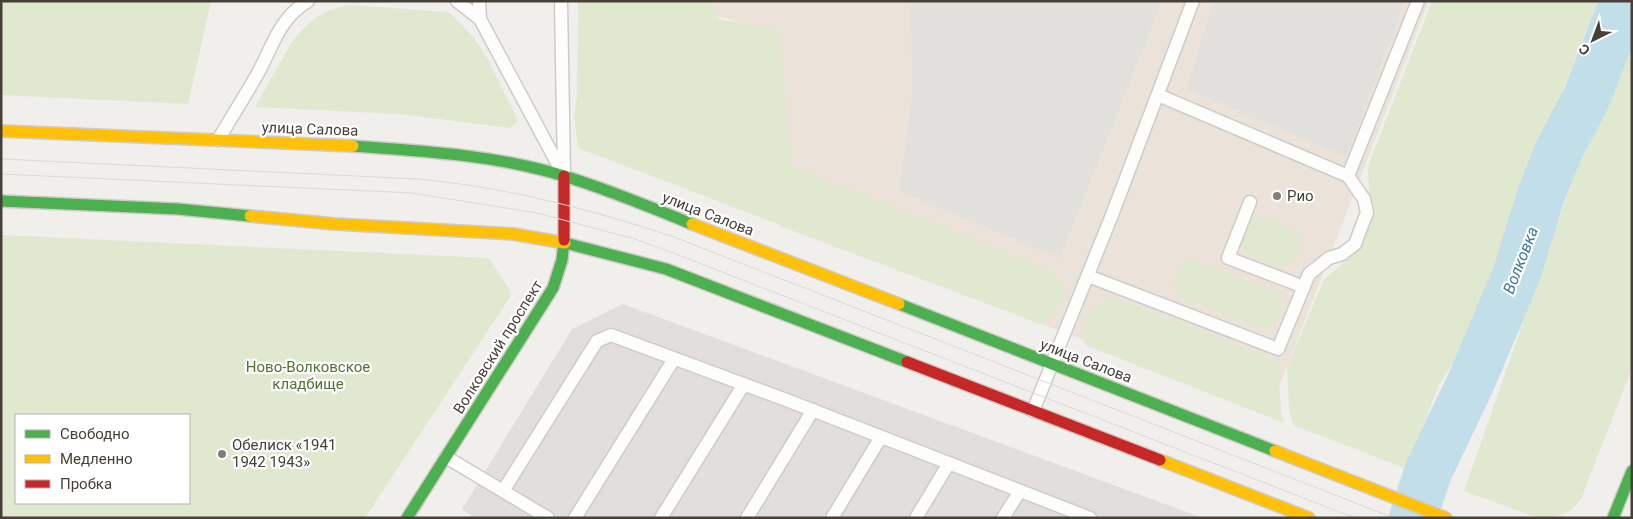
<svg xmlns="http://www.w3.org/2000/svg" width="1633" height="519" font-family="Roboto,sans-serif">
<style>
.commercial{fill:#ebe3da}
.industrial{fill:#e1dedb}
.green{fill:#e0e8cf;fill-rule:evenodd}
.parking{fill:#e2e0dd}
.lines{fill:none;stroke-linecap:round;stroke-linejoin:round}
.river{stroke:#c2dee9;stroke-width:48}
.lane-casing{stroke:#cecbc8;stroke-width:15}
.fast-casing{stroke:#cfcbc4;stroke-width:14}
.slow-casing{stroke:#cfcbc4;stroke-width:14}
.jam-casing{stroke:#cfcbc4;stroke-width:14}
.lane{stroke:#fdfdfc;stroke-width:12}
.fast{stroke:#4caf50;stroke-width:11}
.slow{stroke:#ffc107;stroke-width:11}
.jam{stroke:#c62828;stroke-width:11}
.tram{stroke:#dadad9;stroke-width:1}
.poi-dot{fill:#827d78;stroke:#fff;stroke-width:2}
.labels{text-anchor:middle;stroke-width:4.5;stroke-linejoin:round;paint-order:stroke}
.street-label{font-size:15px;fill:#464039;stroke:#fff}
.poi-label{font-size:15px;fill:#464039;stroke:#fff;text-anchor:start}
.park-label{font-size:15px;fill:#517233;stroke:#fff}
.water-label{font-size:16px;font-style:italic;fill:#3a7897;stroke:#fff}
</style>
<rect width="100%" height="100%" fill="#f1efec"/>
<polygon class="commercial" points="707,1 1429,1 1270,410 779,226 769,30 709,14"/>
<polygon class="industrial" points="623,304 1203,518 475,518 462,509 572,329"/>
<g class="green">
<polygon points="1,1 211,1 188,104 1,95"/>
<path d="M 578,1 L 714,1 L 715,15 L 719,19 L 776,29 L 780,35 L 792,166 L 1051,271 C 1055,275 1060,279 1062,284 C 1066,297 1053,320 1040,324 L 578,148 L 574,118 L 577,97 Z"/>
<polygon points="1432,1 1598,1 1529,177 1512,236 1468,341 1439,384 1407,469 1293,425 1289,410 1287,367 1324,279 1357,251 1374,214 1373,204 1369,195 1368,166"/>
<path d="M 348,5 L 449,12 L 474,38 L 489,61 L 518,121 L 510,128 L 399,114 L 255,107 L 293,40 C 314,17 319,12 348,5 Z"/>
<path d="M 1632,49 L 1632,368 L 1581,499 C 1570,515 1557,518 1538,518 L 1464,491 L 1581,156 Z"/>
<path d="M 1259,216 L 1293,229 L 1301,237 C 1296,282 1273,264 1244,252 L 1240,238 L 1251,217 Z"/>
<path d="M 1,235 L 489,258 L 512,294 L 365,518 L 1,518 ZM 16,415 L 189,415 L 189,503 L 16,503 Z"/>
<path d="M 1190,259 L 1278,293 L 1283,302 C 1280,314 1278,327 1264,329 L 1179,296 L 1173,285 L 1181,265 Z"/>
<path d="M 1112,299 L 1137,306 L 1278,362 L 1281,412 L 1284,423 L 1085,345 C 1079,325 1091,303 1112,299 Z"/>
</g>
<g class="parking">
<polygon points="911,1 1162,1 1060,258 899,191 912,96"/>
<polygon points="1213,1 1405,1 1346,157 1187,89"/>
</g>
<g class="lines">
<polyline class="river" points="1413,518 1428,472 1471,382 1517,273 1541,195 1559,150 1586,99 1624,1"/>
<defs>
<g id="lane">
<polyline points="457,1 480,19 563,174"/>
<polyline points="479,1 480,19"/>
<polyline points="561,1 564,174"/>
<path d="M 218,140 C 231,118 245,96 258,73 C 274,44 278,20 308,1"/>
<polyline points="1348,176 1418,1"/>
<polyline points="1250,202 1228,258 1304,287"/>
<polyline points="1088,276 1278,349 1309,274 1329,258 1342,254 1355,244 1364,220 1367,213 1364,199 1348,176 1158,95"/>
<polyline points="1033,411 1112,215 1193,1"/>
<polyline points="446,457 548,518"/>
<polyline points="503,491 597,341 611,335 789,401 1090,518"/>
<polyline points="575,518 674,359"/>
<polyline points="661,518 744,384"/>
<polyline points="747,518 813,410"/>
<polyline points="832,518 881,437"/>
<polyline points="916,518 949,463"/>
<polyline points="1003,518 1020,491"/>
</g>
<g id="fast">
<path d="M 353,146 C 423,151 496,155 564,176 C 607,189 650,207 692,224"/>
<polyline points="1,201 178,209 250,216"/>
<polyline points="565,243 666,269 907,362"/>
<polyline points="899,304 1275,451"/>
<polyline points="407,518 553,288 562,260 564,240"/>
<polyline points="1613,518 1632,471"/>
</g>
<g id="slow">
<polyline points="1,131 353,146"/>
<polyline points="250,216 335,224 513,234 565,243"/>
<polyline points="692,224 899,304"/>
<polyline points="1275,451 1446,518"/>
<polyline points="1160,460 1309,518"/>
</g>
<g id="jam">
<polyline points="564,176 564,240"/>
<polyline points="907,362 1160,460"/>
</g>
</defs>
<use href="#lane" class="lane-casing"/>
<use href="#fast" class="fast-casing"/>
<use href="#slow" class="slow-casing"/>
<use href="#jam" class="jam-casing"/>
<use href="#lane" class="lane"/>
<use href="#fast" class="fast"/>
<use href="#slow" class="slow"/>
<use href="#jam" class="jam"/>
<g class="tram">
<path d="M 1,159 L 418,179 C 505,187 590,209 674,237 L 1394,518"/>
<polyline points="1,174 412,193 537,213 635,239 668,251 1355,518"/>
</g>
</g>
<g class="poi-dot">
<circle cx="1277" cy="196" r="5"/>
<circle cx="222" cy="454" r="5"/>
</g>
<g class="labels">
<g class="street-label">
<text transform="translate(310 129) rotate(2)" y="5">улица Салова</text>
<text transform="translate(708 214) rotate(21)" y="5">улица Салова</text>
<text transform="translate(498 347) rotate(-58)" y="5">Волковский проспект</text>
<text transform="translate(1086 361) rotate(21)" y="5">улица Салова</text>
</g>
<g class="poi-label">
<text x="1287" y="201">Рио</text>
<text x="232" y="450">Обелиск «1941<tspan x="232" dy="17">1942 1943»</tspan></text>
</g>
<g class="park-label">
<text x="308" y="372">Ново-Волковское<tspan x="308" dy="17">кладбище</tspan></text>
</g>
<g class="water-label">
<text transform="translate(1520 260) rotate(-69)" y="6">Волковка</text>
</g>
</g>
<rect width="1633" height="519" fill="none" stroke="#464039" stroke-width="5"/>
<rect x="15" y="414" width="175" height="90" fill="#ffffff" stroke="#b5b3b0"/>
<rect x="25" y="430" width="25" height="8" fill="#4caf50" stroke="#b5b3b0"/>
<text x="60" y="439" font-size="15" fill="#464039">Свободно</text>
<rect x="25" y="455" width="25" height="8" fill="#ffc107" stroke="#b5b3b0"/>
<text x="60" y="464" font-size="15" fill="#464039">Медленно</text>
<rect x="25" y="480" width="25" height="8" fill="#c62828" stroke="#b5b3b0"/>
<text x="60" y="489" font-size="15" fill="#464039">Пробка</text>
<g transform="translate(1593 40) rotate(222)" stroke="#ffffff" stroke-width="4" paint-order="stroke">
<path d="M0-4L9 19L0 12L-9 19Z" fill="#464039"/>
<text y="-8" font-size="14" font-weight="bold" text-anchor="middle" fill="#464039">С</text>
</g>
</svg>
